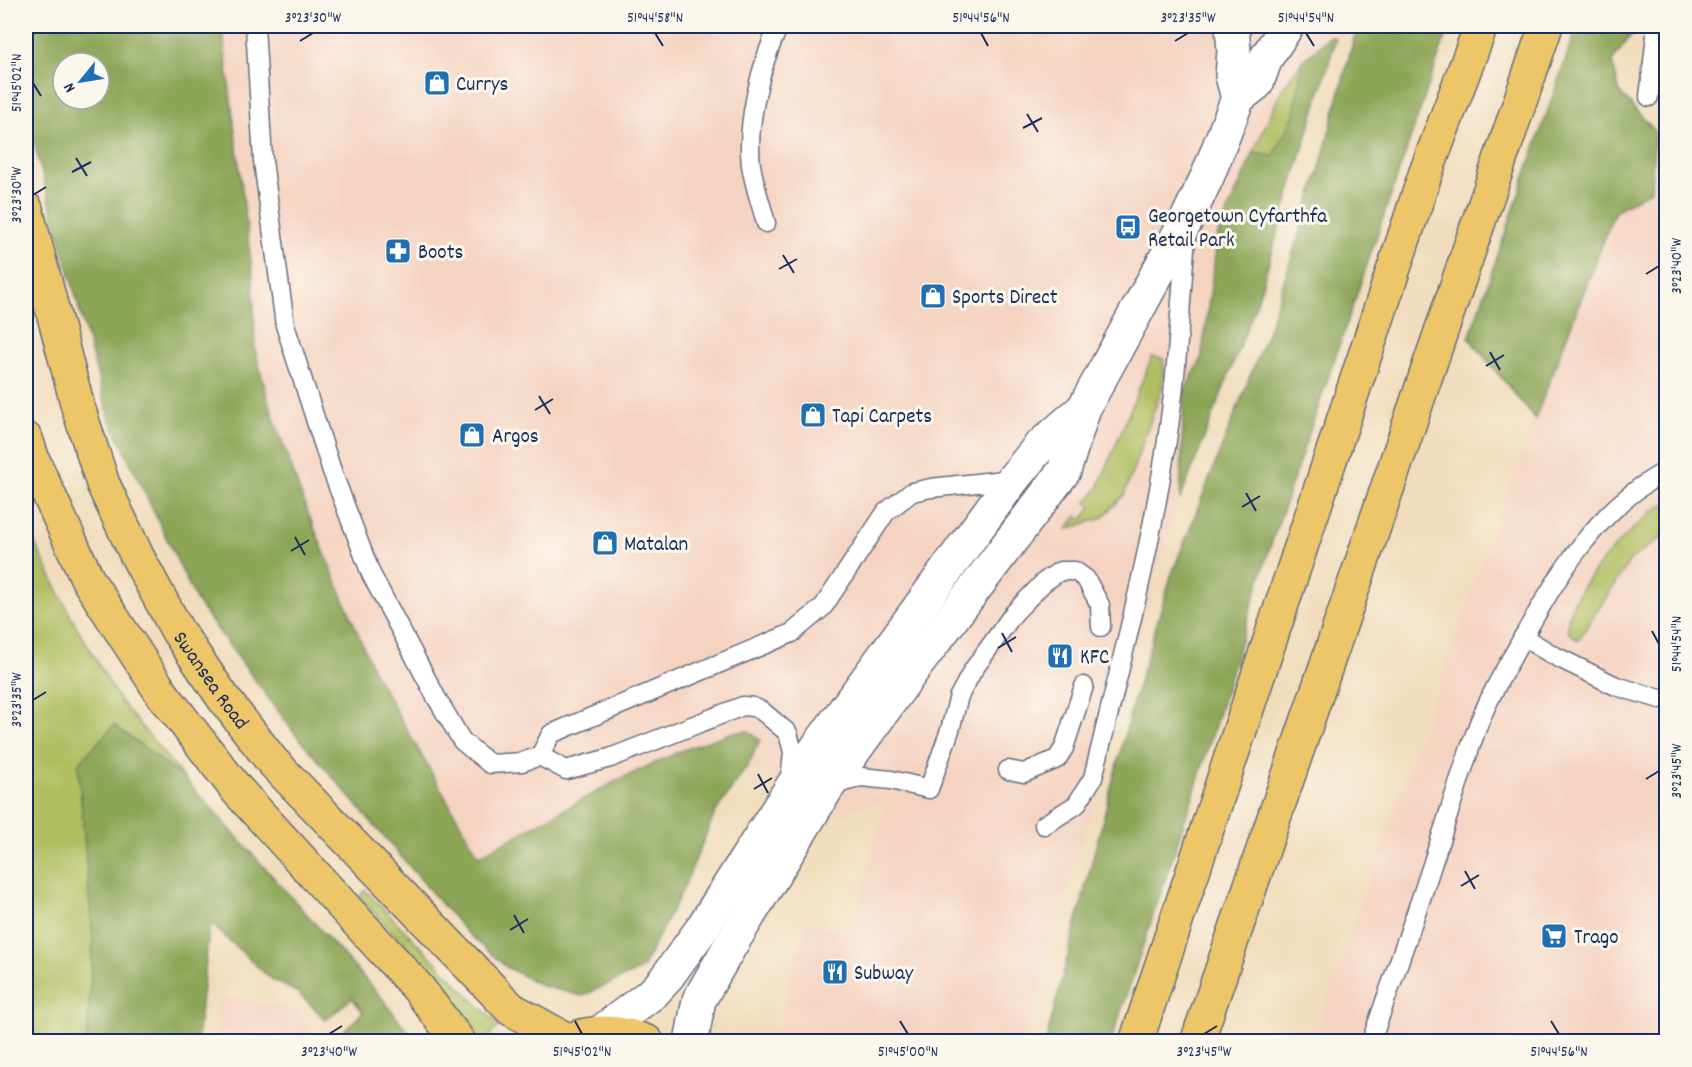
<svg xmlns="http://www.w3.org/2000/svg" width="1692" height="1067" font-family="Dekko,sans-serif">
<style>
.built{fill:#f5d3c1}
.green{fill:#b0be60;stroke:#66765f;stroke-width:1.5}
.forest{fill:#8ca556;stroke:#546a5a;stroke-width:1.5;fill-rule:evenodd}
.lines{fill:none;stroke-linecap:round;stroke-linejoin:round}
.lane-casing{stroke:#666c7f;stroke-width:21}
.street-casing{stroke:#666c7f;stroke-width:36}
.primary-casing{stroke:#666c7f;stroke-width:36}
.highway-casing{stroke:#666c7f;stroke-width:36}
.lane{stroke:#fff;stroke-width:18}
.street{stroke:#fff;stroke-width:33}
.primary{stroke:#ecc669;stroke-width:33}
.highway{stroke:#ecc669;stroke-width:33}
.ticks{fill:none;stroke:#1b2f5e;stroke-width:2}
.labels{text-anchor:middle;stroke-width:6;stroke-linejoin:round;paint-order:stroke}
.poi-label{font-size:21px;fill:#1b2f5e;stroke:#fbf7ec;text-anchor:start}
.street-label{font-size:21px;fill:#1b2f5e;stroke:#fbf7ec}
.neatline{fill:none;stroke:#1b2f5e;stroke-width:2}
.ticks-label{font-size:15px;text-anchor:middle;fill:#1b2f5e}
</style>
<rect width="100%" height="100%" fill="#fbf7ec"/>
<filter id="ink" filterUnits="userSpaceOnUse"><feTurbulence type="fractalNoise" baseFrequency=".0167" numOctaves="2"/><feDisplacementMap in="SourceGraphic" scale="12" xChannelSelector="R" yChannelSelector="G"/><feConvolveMatrix kernelMatrix="1 2 1 2 8 2 1 2 1" color-interpolation-filters="sRGB"/></filter>
<filter id="wash" filterUnits="userSpaceOnUse"><feTurbulence type="fractalNoise" baseFrequency=".008" numOctaves="4" result="noise"/><feDisplacementMap in="SourceGraphic" scale="24" xChannelSelector="R" yChannelSelector="G"/><feGaussianBlur stdDeviation="1.35" result="paint"/><feColorMatrix in="noise" values="0 0 0 0 0 0 0 0 0 0 0 0 0 0 0 0 0 1.4 0 .05"/><feComposite in="paint" operator="in"/></filter>
<g filter="url(#wash)">
<rect width="100%" height="100%" fill="#f1ddbd"/>
<g class="built">
<polygon points="222,26 1357,26 1355,33 1336,39 1330,36 1302,62 1282,89 1218,234 1201,360 1184,391 1180,500 1155,580 1093,810 1077,854 1024,1041 776,1041 779,1022 806,924 851,934 884,807 873,804 859,807 843,817 748,765 760,740 618,780 479,856 374,672 305,506 269,404 255,350 253,278"/>
<polygon points="1651,190 1666,195 1666,1041 1312,1042 1514,472 1615,211"/>
<polygon points="219,996 242,999 298,1011 318,1041 214,1041"/>
</g>
<g class="green">
<polygon points="1302,62 1294,115 1273,156 1253,153 1282,89"/>
<polygon points="1152,357 1164,359 1162,388 1124,495 1102,518 1067,529 1077,516 1083,520 1091,507 1086,503 1098,488"/>
<path d="M 1666,503 L 1666,534 L 1631,559 L 1578,640 L 1568,631 C 1562,594 1636,520 1666,503 Z"/>
<polygon points="26,525 71,617 120,701 185,779 114,725 93,943 87,1041 26,1041"/>
<polygon points="365,890 478,1005 500,1025 484,1041 482,1041 454,997 359,897"/>
</g>
<g class="forest">
<path d="M 26,26 L 222,26 L 253,278 L 255,350 L 269,404 L 305,506 L 374,672 L 479,856 L 618,780 L 683,750 L 733,732 L 748,731 L 760,740 L 748,765 L 715,813 L 684,887 L 642,969 L 582,996 L 542,986 L 506,967 L 465,931 L 293,731 L 197,602 L 109,418 L 26,115 ZM 63,63 L 99,63 L 99,99 L 63,99 Z"/>
<polygon points="1357,26 1449,26 1269,550 1195,790 1111,1041 1046,1041 1132,706 1171,576 1269,328 1318,175"/>
<polygon points="1577,26 1638,26 1612,61 1620,93 1655,131 1651,190 1615,211 1535,419 1469,338"/>
<polygon points="1330,36 1336,39 1257,302 1180,500 1184,391 1201,360 1218,234 1253,153 1273,156 1294,115 1302,62"/>
<polygon points="114,725 185,779 382,998 415,1041 341,1041 338,1037 363,1012 352,998 326,1020 297,992 271,979 210,923 197,1041 87,1041 93,943 78,764"/>
</g>
</g>
<g filter="url(#ink)">
<g class="lines">
<defs>
<g id="lane">
<polyline points="255,26 263,161 285,325 332,471 371,574 436,697 462,741 490,764 522,762 540,756 551,734 792,633 823,607 886,512 912,492 931,488 1013,479"/>
<polyline points="1649,97 1657,26"/>
<path d="M 766,223 C 761,204 754,185 751,165 C 746,124 761,62 779,26"/>
<polyline points="1523,637 1553,655 1616,686 1660,699"/>
<polyline points="540,756 566,770 610,758 743,706 753,707 762,711 788,733 793,752 790,780"/>
<polyline points="1008,770 1024,773 1057,759 1064,748 1084,686"/>
<polyline points="832,786 861,777 891,780 929,789 950,730 959,696 973,670 1014,613 1044,582 1060,571 1075,571 1086,579 1100,605 1101,627"/>
<path d="M 1044,825 L 1076,805 L 1093,778 C 1119,670 1148,563 1165,453 C 1177,381 1180,308 1186,236"/>
<path d="M 1371,1042 C 1391,983 1413,924 1432,865 C 1447,820 1460,775 1476,731 C 1487,700 1505,670 1521,641 C 1559,574 1596,509 1666,471"/>
</g>
<g id="street">
<polyline points="1232,26 1234,51 1232,76 1238,98"/>
<polyline points="601,1032 654,992 664,981 701,930 816,749 1013,479 1039,447 1083,409"/>
<polyline points="691,1042 699,1000 730,946 827,788 912,671 1064,471 1084,408 1187,219 1208,175 1238,98 1257,83 1266,58 1287,26"/>
</g>
<g id="primary">
<path id="s1" d="M 26,209 L 78,407 L 103,484 L 137,556 L 177,630 L 224,699 L 272,761 L 511,1009 L 567,1040"/>
<polyline points="26,439 33,460 88,580 161,692 237,790 418,988 459,1042"/>
<path d="M 565,1042 C 592,1029 620,1031 647,1042"/>
</g>
<g id="highway">
<polyline points="1136,1042 1426,172 1481,26"/>
<polyline points="1197,1042 1546,26"/>
</g>
</defs>
<use href="#lane" class="lane-casing"/>
<use href="#street" class="street-casing"/>
<use href="#primary" class="primary-casing"/>
<use href="#highway" class="highway-casing"/>
<use href="#lane" class="lane"/>
<use href="#street" class="street"/>
<use href="#primary" class="primary"/>
<use href="#highway" class="highway"/>
</g>
</g>
<path class="ticks" d="M 655,33 L 663,46M 981,33 L 988,46M 1306,33 L 1314,46M 300,41 L 313,33M 1175,41 L 1188,33M 33,83 L 41,96M 1027,114 L 1038,132M 1023,128 L 1042,118M 76,158 L 87,176M 72,172 L 91,162M 33,195 L 46,187M 783,255 L 794,273M 779,269 L 797,259M 1646,274 L 1659,266M 1490,352 L 1500,370M 1486,366 L 1504,355M 539,396 L 550,414M 535,410 L 553,399M 1246,493 L 1256,511M 1242,507 L 1260,496M 295,537 L 305,555M 291,551 L 309,540M 1652,631 L 1659,644M 1002,633 L 1012,652M 998,648 L 1016,637M 33,700 L 46,692M 758,774 L 768,793M 1646,779 L 1659,771M 754,789 L 772,778M 1465,871 L 1475,889M 1461,886 L 1479,875M 514,915 L 524,933M 510,930 L 528,919M 575,1021 L 582,1034M 900,1021 L 908,1034M 1551,1021 L 1559,1034M 329,1034 L 342,1026M 1204,1034 L 1217,1026"/>
<defs>
<symbol id="shop-square" viewBox="-11 -11 22 22"><rect x="-9" y="-9" width="18" height="18" rx="4" fill="#1f6fb2" stroke="#fbf7ec"/><path d="M-5-2.5h2.3a2.7 3.5 0 0 1 5.4 0H5L5.5 6h-11ZM-1.5-2.5h3a1.5 2.3 0 0 0-3 0Z" fill="#fff"/></symbol>
<symbol id="bus-square" viewBox="-11 -11 22 22"><rect x="-9" y="-9" width="18" height="18" rx="4" fill="#1f6fb2" stroke="#fbf7ec"/><path d="M-5-6H5V4H4V6H2V4H-2V6H-4V4H-5ZM-3.5-4V0h7V-4ZM-3.5 1.2v1.5H-2V1.2ZM2 1.2v1.5H3.5V1.2Z" fill="#fff"/></symbol>
<symbol id="pharmacy-square" viewBox="-11 -11 22 22"><rect x="-9" y="-9" width="18" height="18" rx="4" fill="#1f6fb2" stroke="#fbf7ec"/><path d="M-2-6h4v4h4v4h-4v4h-4v-4h-4v-4h4Z" fill="#fff"/></symbol>
<symbol id="restaurant-square" viewBox="-11 -11 22 22"><rect x="-9" y="-9" width="18" height="18" rx="4" fill="#1f6fb2" stroke="#fbf7ec"/><path d="M-5-6h1v4h1v-4h1v4h1v-4h1v5L-1.5 .5V6h-2V.5L-5-1ZM5-6V6H3V1.5H1.5Q1.5-4 5-6Z" fill="#fff"/></symbol>
<symbol id="supermarket-square" viewBox="-11 -11 22 22"><rect x="-9" y="-9" width="18" height="18" rx="4" fill="#1f6fb2" stroke="#fbf7ec"/><path d="M-6-5.5h2.5l.6 2H6L4.5 2H-2.5L-4.4-4H-6ZM-1.5 3.2a1.3 1.3 0 1 0 .1 0ZM3 3.2a1.3 1.3 0 1 0 .1 0Z" fill="#fff"/></symbol>
</defs>
<g fill-rule="evenodd">
<use href="#shop-square" x="422" y="68" width="30" height="30"/>
<use href="#bus-square" x="1113" y="212" width="30" height="30"/>
<use href="#pharmacy-square" x="383" y="236" width="30" height="30"/>
<use href="#shop-square" x="918" y="281" width="30" height="30"/>
<use href="#shop-square" x="798" y="400" width="30" height="30"/>
<use href="#shop-square" x="457" y="420" width="30" height="30"/>
<use href="#shop-square" x="590" y="528" width="30" height="30"/>
<use href="#restaurant-square" x="1045" y="641" width="30" height="30"/>
<use href="#supermarket-square" x="1539" y="921" width="30" height="30"/>
<use href="#restaurant-square" x="820" y="957" width="30" height="30"/>
</g>
<g class="labels">
<g class="poi-label">
<text x="456" y="90">Currys</text>
<text x="1148" y="222">Georgetown Cyfarthfa<tspan x="1148" dy="24">Retail Park</tspan></text>
<text x="418" y="258">Boots</text>
<text x="952" y="303">Sports Direct</text>
<text x="832" y="422">Tapi Carpets</text>
<text x="492" y="442">Argos</text>
<text x="624" y="550">Matalan</text>
<text x="1080" y="663">KFC</text>
<text x="1574" y="943">Trago</text>
<text x="854" y="979">Subway</text>
</g>
<g class="street-label">
<text dy="7" stroke="none"><textPath href="#s1" startOffset="510">Swansea Road</textPath></text>
</g>
</g>
<rect width="1692" height="1067" fill="none" stroke="#fbf7ec" stroke-width="66"/>
<g transform="translate(81 81) rotate(240)"><circle r="28" fill="#fbf7ec" stroke="#a1a7b3" stroke-width="1.5"/>
<path d="M0-4.5L10 22L0 15L-10 22Z" fill="#1f6fb2"/>
<text y="-9" font-size="16" font-weight="bold" text-anchor="middle" fill="#1b2f5e">N</text>
</g>
<rect x="33" y="33" width="1626" height="1001" class="neatline"/>
<g class="ticks-label">
<text x="313" y="22">3°23'30"W</text>
<text x="655" y="22">51°44'58"N</text>
<text x="981" y="22">51°44'56"N</text>
<text x="1188" y="22">3°23'35"W</text>
<text x="1306" y="22">51°44'54"N</text>
<text transform="translate(16 83) rotate(-90)" y="5">51°45'02"N</text>
<text transform="translate(16 195) rotate(-90)" y="5">3°23'30"W</text>
<text transform="translate(1676 266) rotate(-90)" y="5">3°23'40"W</text>
<text transform="translate(1676 644) rotate(-90)" y="5">51°44'54"N</text>
<text transform="translate(16 700) rotate(-90)" y="5">3°23'35"W</text>
<text transform="translate(1676 771) rotate(-90)" y="5">3°23'45"W</text>
<text x="329" y="1056">3°23'40"W</text>
<text x="582" y="1056">51°45'02"N</text>
<text x="908" y="1056">51°45'00"N</text>
<text x="1204" y="1056">3°23'45"W</text>
<text x="1559" y="1056">51°44'56"N</text>
</g>
</svg>
